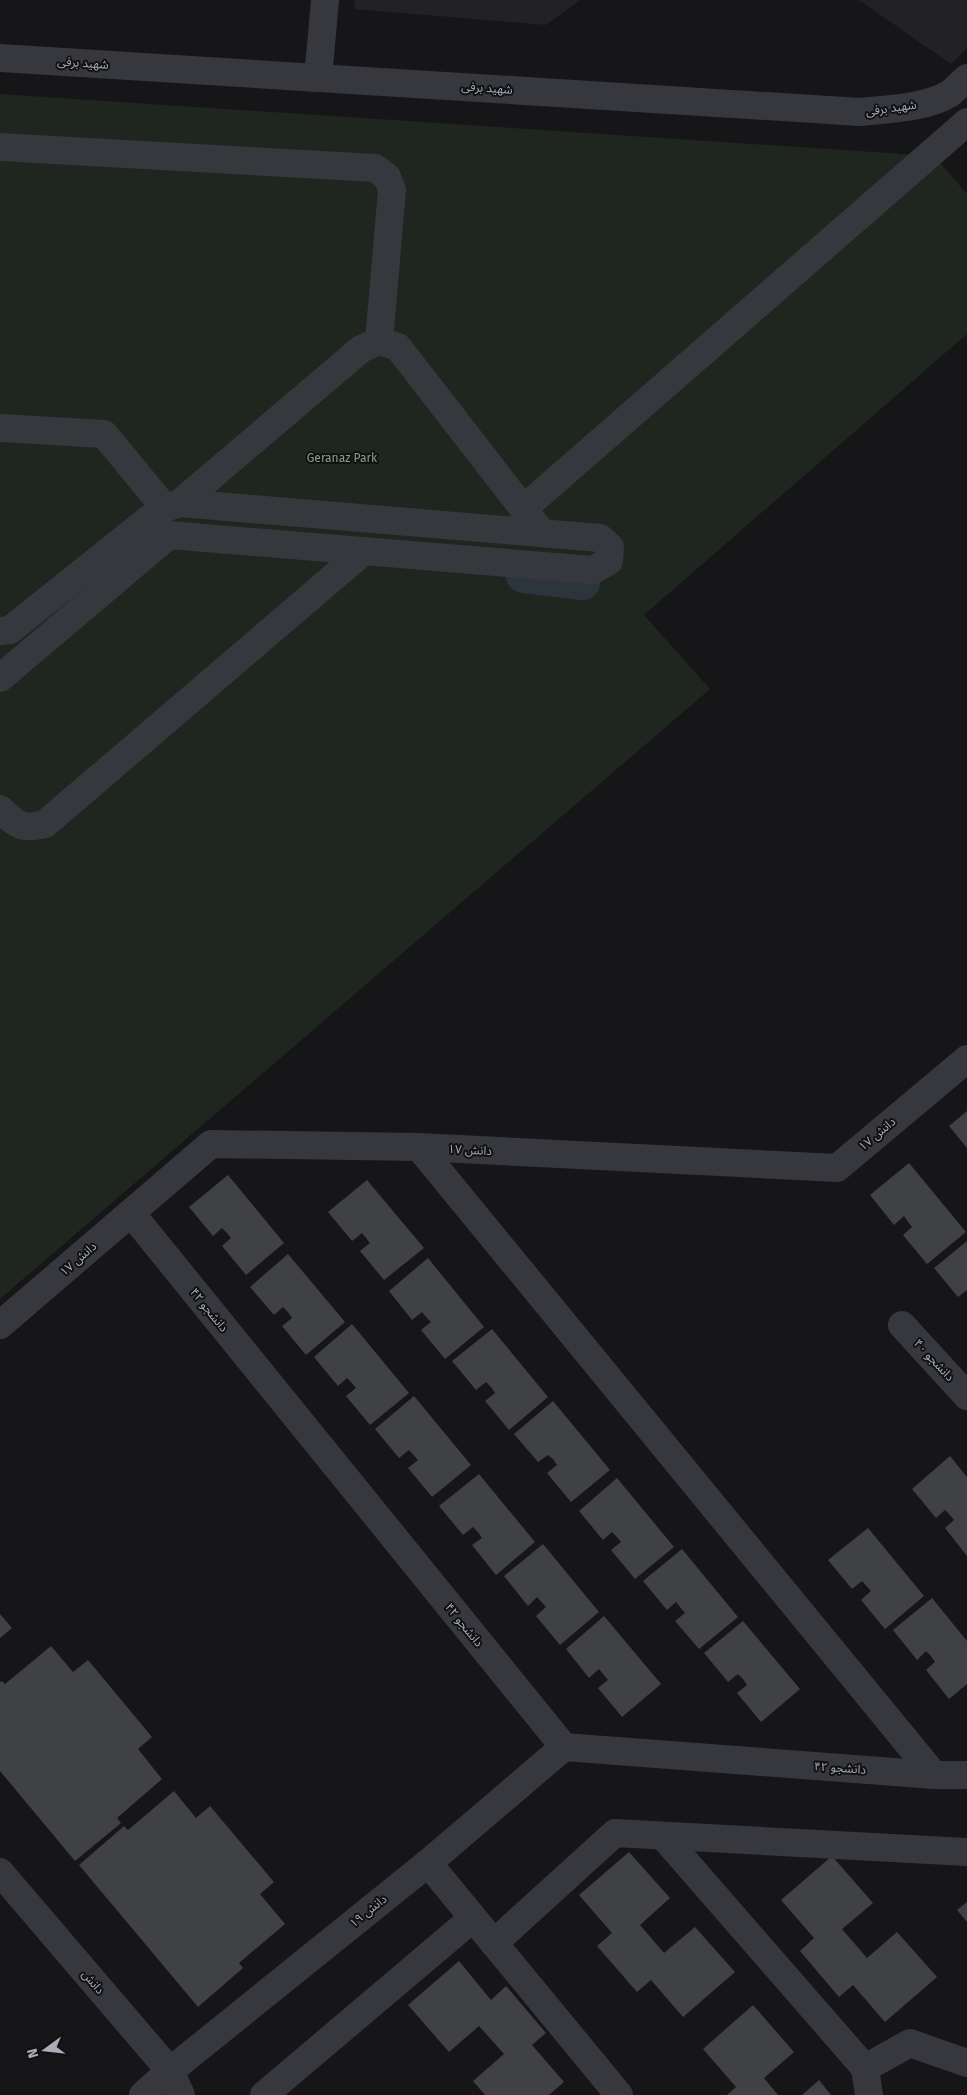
<svg xmlns="http://www.w3.org/2000/svg" width="967" height="2095" font-family="'Fira Sans','Noto Sans Arabic',sans-serif">
<style>
.built{fill:#222225}
.green{fill:#1e261f}
.lines{fill:none;stroke-linecap:round;stroke-linejoin:round}
.canal{stroke:#2c353c;stroke-width:34}
.building{fill:#404145}
.minor{stroke:#37383d;stroke-width:28}
.labels{text-anchor:middle;stroke-width:4;stroke-linejoin:round;paint-order:stroke}
.street-label{font-size:12px;fill:#a8adb8;stroke:#111113}
.park-label{font-size:12px;fill:#7fa381;stroke:#111113}
</style>
<rect width="100%" height="100%" fill="#161618"/>
<g class="built">
<polygon points="355,0 580,0 546,25 354,9"/>
<polygon points="859,0 967,0 967,48 951,64"/>
</g>
<polygon class="green" points="0,94 934,156 967,194 967,334 644,615 710,689 0,1299"/>
<g class="lines">
<polyline class="canal" points="523,576 583,583"/>
</g>
<g class="building">
<polygon points="967,1111 967,1148 949,1126"/>
<polygon points="909,1163 966,1232 927,1264 903,1235 912,1227 908,1222 904,1216 894,1225 870,1195"/>
<polygon points="228,1175 284,1243 246,1275 222,1246 231,1238 227,1233 222,1228 213,1236 189,1207"/>
<polygon points="367,1180 424,1248 384,1280 360,1251 370,1243 362,1233 352,1241 328,1212"/>
<polygon points="967,1241 967,1290 958,1297 934,1268"/>
<polygon points="288,1254 345,1322 306,1355 282,1326 292,1318 288,1312 283,1307 274,1315 250,1287"/>
<polygon points="428,1258 484,1327 445,1359 421,1330 431,1322 426,1317 422,1312 412,1320 389,1291"/>
<polygon points="352,1324 409,1393 370,1425 346,1396 356,1388 351,1382 347,1378 338,1386 314,1357"/>
<polygon points="492,1329 548,1397 509,1430 485,1401 495,1393 491,1387 486,1382 476,1390 452,1361"/>
<polygon points="414,1396 471,1465 432,1497 408,1468 418,1460 409,1450 399,1458 375,1429"/>
<polygon points="553,1401 610,1470 571,1502 547,1473 557,1465 553,1459 548,1455 538,1462 514,1434"/>
<polygon points="950,1456 967,1477 967,1556 945,1528 954,1520 949,1514 945,1510 936,1518 912,1489"/>
<polygon points="479,1474 535,1542 496,1575 472,1545 482,1538 478,1532 473,1527 463,1535 439,1506"/>
<polygon points="617,1478 674,1547 635,1579 611,1550 621,1542 616,1536 612,1532 603,1540 579,1511"/>
<polygon points="868,1528 924,1596 885,1629 861,1600 871,1591 862,1581 852,1589 828,1560"/>
<polygon points="543,1544 599,1612 560,1645 536,1616 546,1607 537,1597 528,1606 504,1576"/>
<polygon points="682,1549 738,1617 699,1649 675,1621 685,1613 680,1607 676,1602 667,1610 643,1581"/>
<polygon points="932,1598 967,1641 967,1684 949,1699 926,1670 935,1662 931,1656 926,1651 917,1660 893,1630"/>
<polygon points="0,1614 12,1628 0,1638"/>
<polygon points="604,1616 661,1684 622,1717 598,1688 608,1680 603,1674 599,1669 589,1678 566,1649"/>
<polygon points="743,1621 800,1689 761,1722 737,1693 747,1685 743,1679 738,1674 728,1682 704,1653"/>
<polygon points="51,1646 73,1672 88,1660 152,1737 138,1749 162,1779 117,1818 121,1823 75,1861 0,1771 0,1682 2,1681 5,1684"/>
<polygon points="174,1791 196,1818 210,1806 274,1882 260,1894 285,1924 239,1963 243,1968 198,2007 79,1865 124,1826 128,1830"/>
<polygon points="629,1852 670,1898 640,1925 664,1953 695,1927 735,1972 683,2017 651,1980 637,1992 597,1946 612,1933 579,1895"/>
<polygon points="832,1856 873,1903 842,1929 867,1958 897,1932 937,1977 885,2022 853,1985 839,1997 800,1951 814,1938 781,1900"/>
<polygon points="967,1902 967,1922 957,1910"/>
<polygon points="459,1961 491,2000 506,1986 546,2033 532,2045 564,2082 549,2095 485,2095 473,2081 504,2054 479,2026 449,2052 408,2005"/>
<polygon points="753,2005 794,2052 764,2078 778,2095 727,2095 736,2087 703,2049"/>
<polygon points="819,2080 831,2095 802,2095"/>
</g>
<g class="lines">
<g class="minor">
<path d="M 0,58 L 860,112 C 887,109 926,108 949,94 C 955,90 961,83 967,78"/>
<polyline points="318,78 325,0"/>
<polyline points="0,147 375,168 387,177 392,190 379,341"/>
<polyline points="0,428 104,434 165,508"/>
<polyline points="523,509 967,122"/>
<polyline points="0,631 10,630 149,519 165,508 180,503 361,349 379,341 398,347 542,533"/>
<polyline points="0,678 169,535 593,570 609,561 610,547 600,538 180,503"/>
<path d="M 0,809 C 17,825 21,830 45,824 L 364,551"/>
<polyline points="419,1147 934,1775"/>
<polyline points="131,1213 564,1747 934,1775 967,1775"/>
<polyline points="0,1325 211,1144 419,1147 837,1168 967,1059"/>
<polyline points="902,1325 967,1396"/>
<polyline points="663,1836 865,2068 869,2095"/>
<polyline points="428,1863 619,2095"/>
<polyline points="0,1872 170,2071 181,2095"/>
<polyline points="494,1943 615,1833 967,1852"/>
<polyline points="865,2068 910,2043 967,2063"/>
<polyline points="143,2095 170,2071 428,1863 564,1747"/>
<polyline points="264,2095 473,1918"/>
</g>
</g>
<g class="labels">
<g class="street-label">
<text transform="translate(83 63) rotate(4)" y="4">شهید برفی</text>
<text transform="translate(487 88) rotate(4)" y="4">شهید برفی</text>
<text transform="translate(891 108) rotate(-8)" y="4">شهید برفی</text>
<text transform="translate(877 1134) rotate(-40)" y="4">دانش ۱۷</text>
<text transform="translate(470 1150) rotate(3)" y="4">دانش ۱۷</text>
<text transform="translate(78 1259) rotate(-41)" y="4">دانش ۱۷</text>
<text transform="translate(209 1310) rotate(51)" y="4">دانشجو ۴۲</text>
<text transform="translate(934 1360) rotate(47)" y="4">دانشجو ۴۰</text>
<text transform="translate(464 1625) rotate(51)" y="4">دانشجو ۴۲</text>
<text transform="translate(840 1768) rotate(4)" y="4">دانشجو ۴۲</text>
<text transform="translate(368 1911) rotate(-39)" y="4">دانش ۱۹</text>
<text transform="translate(93 1982) rotate(50)" y="4">دانش</text>
</g>
<g class="park-label">
<text x="342" y="462">Geranaz Park</text>
</g>
</g>
<g transform="translate(45 2050) rotate(255)" stroke="#111113" stroke-width="4" paint-order="stroke">
<path d="M0-4L9 19L0 12L-9 19Z" fill="#a8adb8"/>
<text y="-8" font-size="14" font-weight="bold" text-anchor="middle" fill="#a8adb8">N</text>
</g>
</svg>
